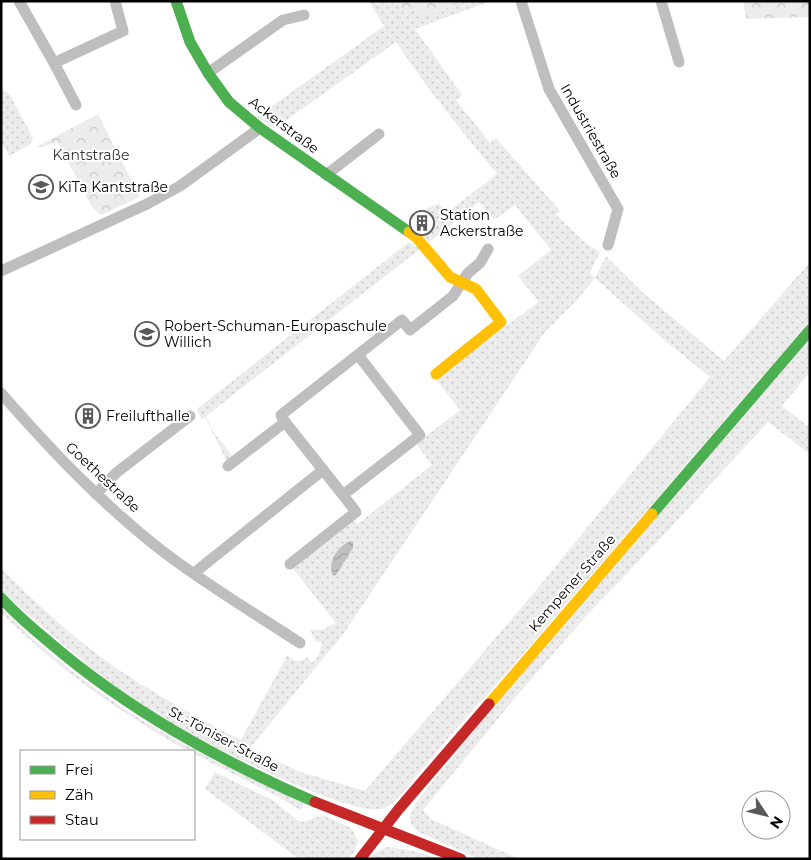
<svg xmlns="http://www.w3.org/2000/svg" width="811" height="860" font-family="Montserrat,sans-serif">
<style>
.grass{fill:url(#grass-dots);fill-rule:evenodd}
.park{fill:url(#park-crowns)}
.water{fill:url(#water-waves)}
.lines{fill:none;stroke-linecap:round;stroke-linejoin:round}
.street{stroke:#bebebe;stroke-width:11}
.fast{stroke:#4caf50;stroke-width:11}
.slow{stroke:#ffc107;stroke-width:11}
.jam{stroke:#c62828;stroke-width:11}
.labels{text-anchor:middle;stroke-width:4;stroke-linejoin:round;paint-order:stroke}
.street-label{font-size:14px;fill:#000;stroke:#fff}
.park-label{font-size:14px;fill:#333;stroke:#fff}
.poi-label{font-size:14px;fill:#000;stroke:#fff;text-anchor:start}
</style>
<defs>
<pattern id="grass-dots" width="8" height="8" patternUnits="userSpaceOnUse" patternTransform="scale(1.25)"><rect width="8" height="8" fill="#ececec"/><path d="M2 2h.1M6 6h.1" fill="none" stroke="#c9c9c9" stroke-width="1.8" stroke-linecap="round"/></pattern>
<pattern id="park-crowns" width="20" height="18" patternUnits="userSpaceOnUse" patternTransform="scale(1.25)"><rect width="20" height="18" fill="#ececec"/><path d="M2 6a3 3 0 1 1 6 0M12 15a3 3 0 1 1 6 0" fill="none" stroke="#c9c9c9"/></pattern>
<pattern id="water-waves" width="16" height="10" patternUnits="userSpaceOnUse" patternTransform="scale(1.25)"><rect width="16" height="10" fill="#bfbfbf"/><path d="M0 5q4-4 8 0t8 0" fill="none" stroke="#a2a2a2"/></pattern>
</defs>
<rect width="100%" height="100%" fill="#fff"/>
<g class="grass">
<path d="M 369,1 L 396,1 L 406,16 L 414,9 L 427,15 L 465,1 L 491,1 L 415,29 L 462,95 L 456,100 L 490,143 L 496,138 L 560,211 L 556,215 L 587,244 L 600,252 L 590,273 L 595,278 L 606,256 L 641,291 L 724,361 L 810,262 L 810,321 L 505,675 L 462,722 L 397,799 C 392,803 388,808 381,809 C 342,816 156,720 119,693 C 106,683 94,671 82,660 C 55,637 28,614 1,591 L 1,568 C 37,604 74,639 116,668 C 156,695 198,718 241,740 L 287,656 L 294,660 L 301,661 L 307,657 L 312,663 L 319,655 L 322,642 L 316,642 L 310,630 L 322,630 L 336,623 L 291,566 L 352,518 L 358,524 L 432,465 L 416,444 L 460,410 L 435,378 L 539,302 L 518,276 L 551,250 L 515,205 L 494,220 L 479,202 L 429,242 L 416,229 L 413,223 C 418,213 428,207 439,204 L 449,211 L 497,174 C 461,131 427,88 396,42 L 274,129 L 257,117 L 384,26 ZM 595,278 L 663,339 L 710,377 L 533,594 L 365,791 L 300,772 L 250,748 L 344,633 L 545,332 L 577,300 Z"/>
<polygon points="2,91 9,93 33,138 31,144 9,156 1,141"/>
<polygon points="409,242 420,249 206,416 212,430 233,457 227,462 205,417 202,420 197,409"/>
<path d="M 810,338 L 810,372 L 782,406 L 810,428 L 810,454 L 768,422 L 659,540 L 588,614 L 514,699 L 423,810 L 431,819 L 519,859 L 479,859 L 419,832 C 405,822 410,815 416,802 L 510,687 Z"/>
<path d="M 1,608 C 51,658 106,700 167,735 C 210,760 258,781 303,803 L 303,807 L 300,810 L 277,796 L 194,754 L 194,751 L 186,750 C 118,711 56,668 1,612 Z"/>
<polygon points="215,772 274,801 297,820 304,822 316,817 325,816 351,828 358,841 354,852 349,859 299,859 205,789"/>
<polygon points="386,847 409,850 442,859 370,859 373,854"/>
</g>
<g class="park">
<polygon points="396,1 465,1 426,15 414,9 406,16"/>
<polygon points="743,1 810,1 810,17 746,19"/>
<path d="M 98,114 L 140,197 L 101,215 L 92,207 L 58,143 C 49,142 46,149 36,147 Z"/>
</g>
<path class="water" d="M 350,541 L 353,543 L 353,548 L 336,575 L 333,576 C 327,562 337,547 350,541 Z"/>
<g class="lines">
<g class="street">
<polyline points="19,1 54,63 123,31 115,1"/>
<polyline points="521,1 549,89 618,209 608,245"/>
<polyline points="661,1 679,62"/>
<polyline points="54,63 76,105"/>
<polyline points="208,73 283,20 304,15"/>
<polyline points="326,175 379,134"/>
<polyline points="1,271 147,204 180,186 260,128"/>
<path d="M 1,393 C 50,449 102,504 161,550 C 205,584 254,613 300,643"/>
<polyline points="285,422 343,495 420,435 358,355"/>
<polyline points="228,466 285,422 281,415 402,320 410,330 453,296 468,273 480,263 488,249"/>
<polyline points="96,494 116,473 190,416"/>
<polyline points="290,564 356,512 343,495"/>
<polyline points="194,573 323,470"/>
</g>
<g class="fast">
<polyline points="176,1 190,42 208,73 229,102 260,128 409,232"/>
<polyline points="652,514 810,330"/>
<path d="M 1,598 C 16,614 32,628 49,642 C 128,710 219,760 315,802"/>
</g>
<g class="slow">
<polyline points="409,232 416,237 450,277 476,289 501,322 436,374"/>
<polyline points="489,704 652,514"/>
</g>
<g class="jam">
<polyline points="315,802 461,859"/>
<polyline points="360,859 398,810 489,704"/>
</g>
</g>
<defs>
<symbol id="school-ring" viewBox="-11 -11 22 22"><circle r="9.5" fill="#fff" stroke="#595959" stroke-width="1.5"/><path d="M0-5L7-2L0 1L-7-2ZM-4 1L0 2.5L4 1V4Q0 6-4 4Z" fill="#595959"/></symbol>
<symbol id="building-ring" viewBox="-11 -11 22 22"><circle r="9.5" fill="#fff" stroke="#595959" stroke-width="1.5"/><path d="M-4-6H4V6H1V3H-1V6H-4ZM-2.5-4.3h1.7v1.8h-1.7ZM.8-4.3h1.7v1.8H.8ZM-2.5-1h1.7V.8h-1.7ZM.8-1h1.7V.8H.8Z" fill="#595959"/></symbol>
</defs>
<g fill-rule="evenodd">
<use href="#school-ring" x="27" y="173" width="28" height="28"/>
<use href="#building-ring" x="408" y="209" width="28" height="28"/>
<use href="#school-ring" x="133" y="320" width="28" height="28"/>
<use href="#building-ring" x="74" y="402" width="28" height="28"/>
</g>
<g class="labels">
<g class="street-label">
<text transform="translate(284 125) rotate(37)" y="5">Ackerstraße</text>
<text transform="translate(591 131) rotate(60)" y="5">Industriestraße</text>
<text transform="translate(103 477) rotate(43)" y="5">Goethestraße</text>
<text transform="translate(572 583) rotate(-49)" y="5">Kempener Straße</text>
<text transform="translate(224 739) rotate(28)" y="5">St.-Töniser-Straße</text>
</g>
<g class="park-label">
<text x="91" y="160">Kantstraße</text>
</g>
<g class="poi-label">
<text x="58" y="192">KiTa Kantstraße</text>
<text x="440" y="220">Station<tspan x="440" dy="16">Ackerstraße</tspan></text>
<text x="164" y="331">Robert-Schuman-Europaschule<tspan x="164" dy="16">Willich</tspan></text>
<text x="106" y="421">Freilufthalle</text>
</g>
</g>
<rect width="811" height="860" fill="none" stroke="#000000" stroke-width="5"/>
<rect x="20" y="750" width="175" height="90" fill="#ffffff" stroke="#999999"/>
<rect x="30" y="766" width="25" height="8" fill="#4caf50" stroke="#999999"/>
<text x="65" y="775" font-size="15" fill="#000000">Frei</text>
<rect x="30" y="791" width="25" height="8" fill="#ffc107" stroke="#999999"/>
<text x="65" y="800" font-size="15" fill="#000000">Zäh</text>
<rect x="30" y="816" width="25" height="8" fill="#c62828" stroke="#999999"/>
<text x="65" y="825" font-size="15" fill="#000000">Stau</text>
<g transform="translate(766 815) rotate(125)"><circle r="24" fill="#ffffff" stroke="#999999"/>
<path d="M0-4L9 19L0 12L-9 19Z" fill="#595959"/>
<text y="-8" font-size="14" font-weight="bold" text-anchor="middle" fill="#000000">N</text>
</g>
</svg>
